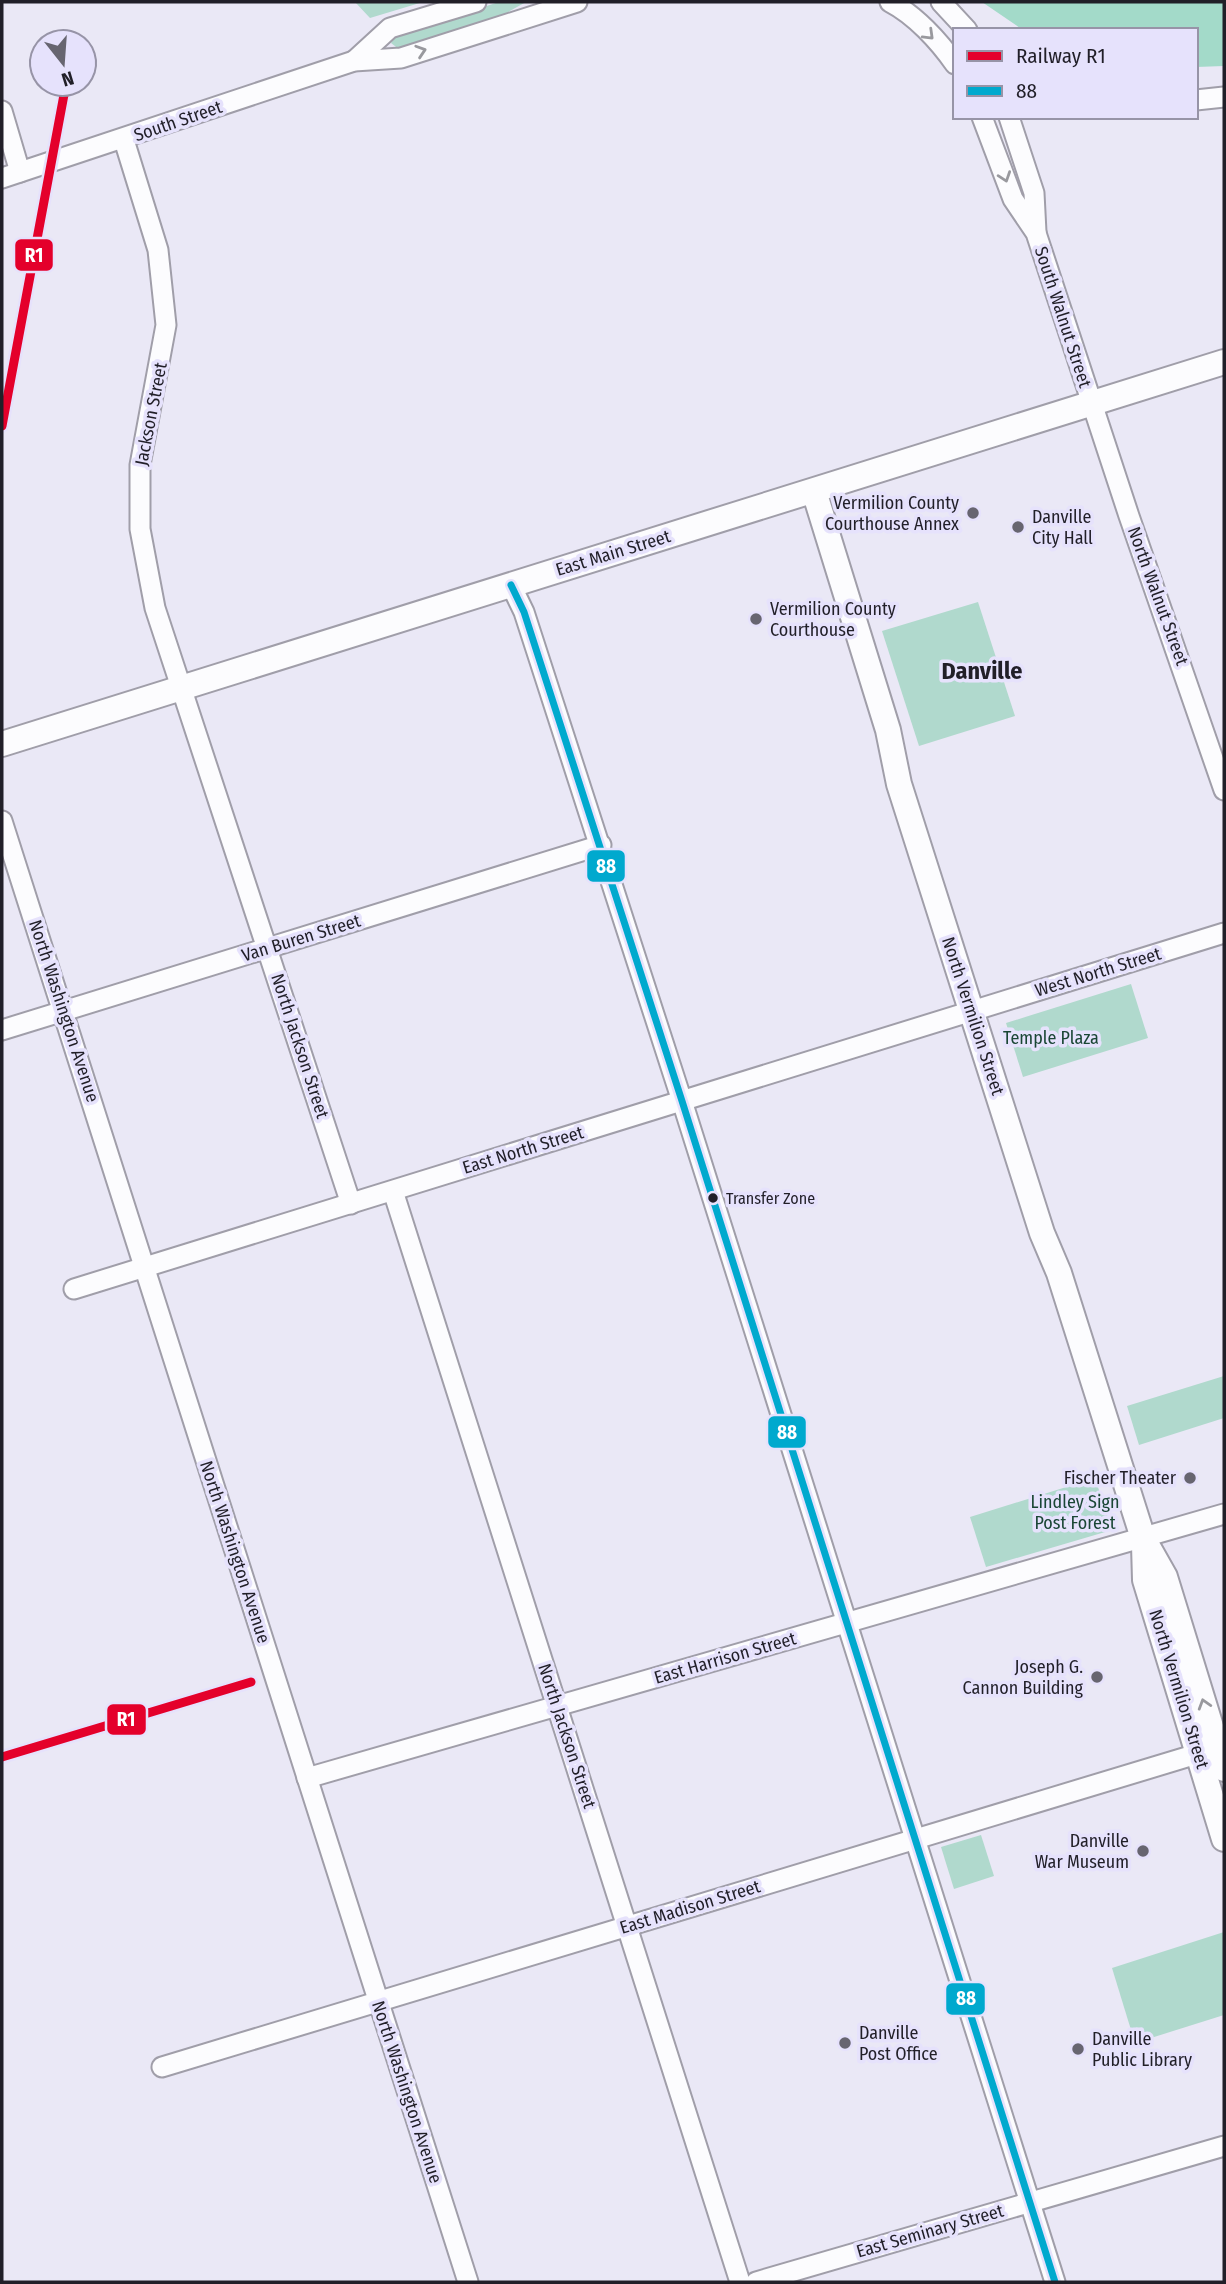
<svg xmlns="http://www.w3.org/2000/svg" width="1226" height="2284" font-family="'Fira Sans Condensed',sans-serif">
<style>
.green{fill:#b0d9cd}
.forest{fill:#a3dac9}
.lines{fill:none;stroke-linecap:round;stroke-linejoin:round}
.minor-casing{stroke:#a09ea9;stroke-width:23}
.major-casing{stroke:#a09ea9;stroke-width:28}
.minor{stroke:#fcfcfe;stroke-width:19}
.major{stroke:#fcfcfe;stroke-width:24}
.bus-1-casing{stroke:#e6e2fc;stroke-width:12}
.bus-1{stroke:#00a9ce;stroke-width:7}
.rail-1-casing{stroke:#e6e2fc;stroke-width:14}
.rail-1{stroke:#e4002b;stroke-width:9}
.oneway{stroke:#99999e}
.poi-dot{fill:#676570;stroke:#e6e2fc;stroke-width:2.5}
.bus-dot{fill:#211f28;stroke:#e6e2fc;stroke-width:2.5}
.labels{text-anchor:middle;stroke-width:7;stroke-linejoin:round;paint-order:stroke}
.bus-label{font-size:16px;fill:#211f28;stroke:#e6e2fc;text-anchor:start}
.street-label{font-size:18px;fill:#211f28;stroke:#e6e2fc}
.poi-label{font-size:18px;fill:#211f28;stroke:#e6e2fc;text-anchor:end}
.park-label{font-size:18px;fill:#1a4635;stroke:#e6e2fc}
.district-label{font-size:24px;font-weight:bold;fill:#211f28;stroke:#e6e2fc}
.line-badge{stroke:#e6e2fc;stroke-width:2.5}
.badge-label{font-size:19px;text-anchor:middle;font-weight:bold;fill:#fff}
</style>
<rect width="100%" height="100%" fill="#eae8f6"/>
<g class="green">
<polygon points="355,2 423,2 370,18"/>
<polygon points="499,2 526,2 490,22 400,50 391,43 396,35"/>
<polygon points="978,602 1015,716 919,746 882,631"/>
<polygon points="1131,984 1148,1038 1023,1077 1006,1023"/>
<polygon points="1224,1376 1224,1418 1139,1445 1127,1406"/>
<polygon points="1095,1478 1112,1530 986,1567 970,1517"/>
<polygon points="981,1835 994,1876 954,1889 941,1847"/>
<polygon points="1224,1932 1224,2015 1135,2043 1112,1968"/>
</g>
<polygon class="forest" points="982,2 1224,2 1224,66 1196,67 1196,30 1023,30"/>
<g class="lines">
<defs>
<g id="minor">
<path d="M 890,2 C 915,15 939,41 955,64"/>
<polyline points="941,2 967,30"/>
<polyline points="354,61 390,28 476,2"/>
<polyline points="1196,100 1224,97"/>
<polyline points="2,111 20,172"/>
<polyline points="982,117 1013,199 1036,233 1129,516 1224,790"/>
<polyline points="1009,117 1034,193 1036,232"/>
<polyline points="124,140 158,250 166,325 140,465 140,529 155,608 351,1204"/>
<polyline points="2,178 354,61 401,58 577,2"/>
<polyline points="511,585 524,612 682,1101 1055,2282"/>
<polyline points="2,821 468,2282"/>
<polyline points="2,1030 601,845"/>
<polyline points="393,1191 740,2282"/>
<polyline points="74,1289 1224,933"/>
<polyline points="307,1778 1224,1514"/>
<polyline points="162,2067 1210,1750"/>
<polyline points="756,2282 1224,2146"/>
</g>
<g id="major">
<polyline points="814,491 888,730 899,784 1042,1233 1059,1273 1143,1538 1165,1577 1224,1769"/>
<polyline points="2,744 1224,362"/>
<polyline points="1144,1545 1145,1580 1224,1839"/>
</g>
</defs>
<use href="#minor" class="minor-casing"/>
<use href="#major" class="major-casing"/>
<use href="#minor" class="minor"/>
<use href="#major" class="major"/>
<defs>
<polyline id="bus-1" points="511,585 524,612 682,1101 1055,2282"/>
</defs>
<use href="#bus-1" class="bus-1-casing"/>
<use href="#bus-1" class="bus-1"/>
<defs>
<g id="rail-1">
<polyline points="2,426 66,84"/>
<polyline points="2,1757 251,1682"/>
</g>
</defs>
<use href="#rail-1" class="rail-1-casing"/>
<use href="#rail-1" class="rail-1"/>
</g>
<defs><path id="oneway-chevron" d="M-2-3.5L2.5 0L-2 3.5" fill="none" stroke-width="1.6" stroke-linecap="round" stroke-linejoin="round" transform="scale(1.75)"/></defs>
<g class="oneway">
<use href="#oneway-chevron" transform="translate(929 35) rotate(44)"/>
<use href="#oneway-chevron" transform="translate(421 51) rotate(-18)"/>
<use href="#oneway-chevron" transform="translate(1005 177) rotate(71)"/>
<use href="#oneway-chevron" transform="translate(1204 1704) rotate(-107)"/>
</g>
<g class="poi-dot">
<circle cx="973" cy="513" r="7"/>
<circle cx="1018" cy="527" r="7"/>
<circle cx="756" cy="619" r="7"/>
<circle cx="1190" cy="1478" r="7"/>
<circle cx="1097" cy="1677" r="7"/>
<circle cx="1143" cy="1851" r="7"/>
<circle cx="845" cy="2043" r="7"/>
<circle cx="1078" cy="2049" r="7"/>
</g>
<circle class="bus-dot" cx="713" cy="1198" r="6"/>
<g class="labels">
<g class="bus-label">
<text x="726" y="1204">Transfer Zone</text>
</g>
<g class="street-label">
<text transform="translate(178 121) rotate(-19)" y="6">South Street</text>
<text transform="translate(1063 317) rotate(72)" y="6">South Walnut Street</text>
<text transform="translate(151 414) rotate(-79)" y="6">Jackson Street</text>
<text transform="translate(613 553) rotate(-17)" y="6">East Main Street</text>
<text transform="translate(1158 596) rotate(70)" y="6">North Walnut Street</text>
<text transform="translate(301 938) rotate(-17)" y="6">Van Buren Street</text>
<text transform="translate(1098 972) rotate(-17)" y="6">West North Street</text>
<text transform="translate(64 1011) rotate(72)" y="6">North Washington Avenue</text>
<text transform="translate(973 1016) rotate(72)" y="6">North Vermilion Street</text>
<text transform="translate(300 1046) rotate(72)" y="6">North Jackson Street</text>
<text transform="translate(523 1150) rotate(-17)" y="6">East North Street</text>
<text transform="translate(235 1552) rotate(72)" y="6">North Washington Avenue</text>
<text transform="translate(725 1658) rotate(-16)" y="6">East Harrison Street</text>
<text transform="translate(1179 1689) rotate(73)" y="6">North Vermilion Street</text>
<text transform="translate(567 1736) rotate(72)" y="6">North Jackson Street</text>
<text transform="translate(690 1907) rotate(-17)" y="6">East Madison Street</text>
<text transform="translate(407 2092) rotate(72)" y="6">North Washington Avenue</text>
<text transform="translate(930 2231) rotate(-16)" y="6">East Seminary Street</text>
</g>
<g class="poi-label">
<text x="959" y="509">Vermilion County<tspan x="959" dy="21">Courthouse Annex</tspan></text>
<text x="1032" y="523" text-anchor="start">Danville<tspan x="1032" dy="21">City Hall</tspan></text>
<text x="770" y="615" text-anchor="start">Vermilion County<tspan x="770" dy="21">Courthouse</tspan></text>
<text x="1176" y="1484">Fischer Theater</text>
<text x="1083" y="1673">Joseph G.<tspan x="1083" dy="21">Cannon Building</tspan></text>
<text x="1129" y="1847">Danville<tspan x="1129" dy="21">War Museum</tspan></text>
<text x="859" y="2039" text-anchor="start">Danville<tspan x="859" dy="21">Post Office</tspan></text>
<text x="1092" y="2045" text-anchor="start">Danville<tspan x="1092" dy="21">Public Library</tspan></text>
</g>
<g class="park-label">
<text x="1051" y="1044">Temple Plaza</text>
<text x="1075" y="1508">Lindley Sign<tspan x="1075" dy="21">Post Forest</tspan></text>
</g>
<g class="district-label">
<text x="982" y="679">Danville</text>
</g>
</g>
<g class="line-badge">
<rect x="14" y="238" width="40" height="34" rx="7" fill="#e4002b"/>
<rect x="586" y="849" width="40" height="34" rx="7" fill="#00a9ce"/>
<rect x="767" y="1415" width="40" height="34" rx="7" fill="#00a9ce"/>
<rect x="106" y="1703" width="41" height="33" rx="7" fill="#e4002b"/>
<rect x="945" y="1982" width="41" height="34" rx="7" fill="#00a9ce"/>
</g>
<g class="badge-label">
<text x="34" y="262">R1</text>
<text x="606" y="873">88</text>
<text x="787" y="1439">88</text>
<text x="126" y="1726">R1</text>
<text x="966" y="2005">88</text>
</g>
<rect width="1226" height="2284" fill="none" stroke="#211f28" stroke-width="7"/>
<rect x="953" y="28" width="245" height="91" fill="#e6e2fc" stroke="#9794a7" stroke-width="2"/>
<rect x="967" y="51" width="35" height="10" fill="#e4002b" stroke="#9794a7" stroke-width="2"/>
<text x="1016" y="63" font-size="21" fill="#211f28">Railway R1</text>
<rect x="967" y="86" width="35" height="10" fill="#00a9ce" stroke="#9794a7" stroke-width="2"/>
<text x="1016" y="98" font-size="21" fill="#211f28">88</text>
<g transform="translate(63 63) rotate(163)"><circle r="33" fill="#e6e2fc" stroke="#9794a7" stroke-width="2"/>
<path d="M0-5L12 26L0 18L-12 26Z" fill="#676570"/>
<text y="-10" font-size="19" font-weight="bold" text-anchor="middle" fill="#211f28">N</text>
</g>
</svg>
